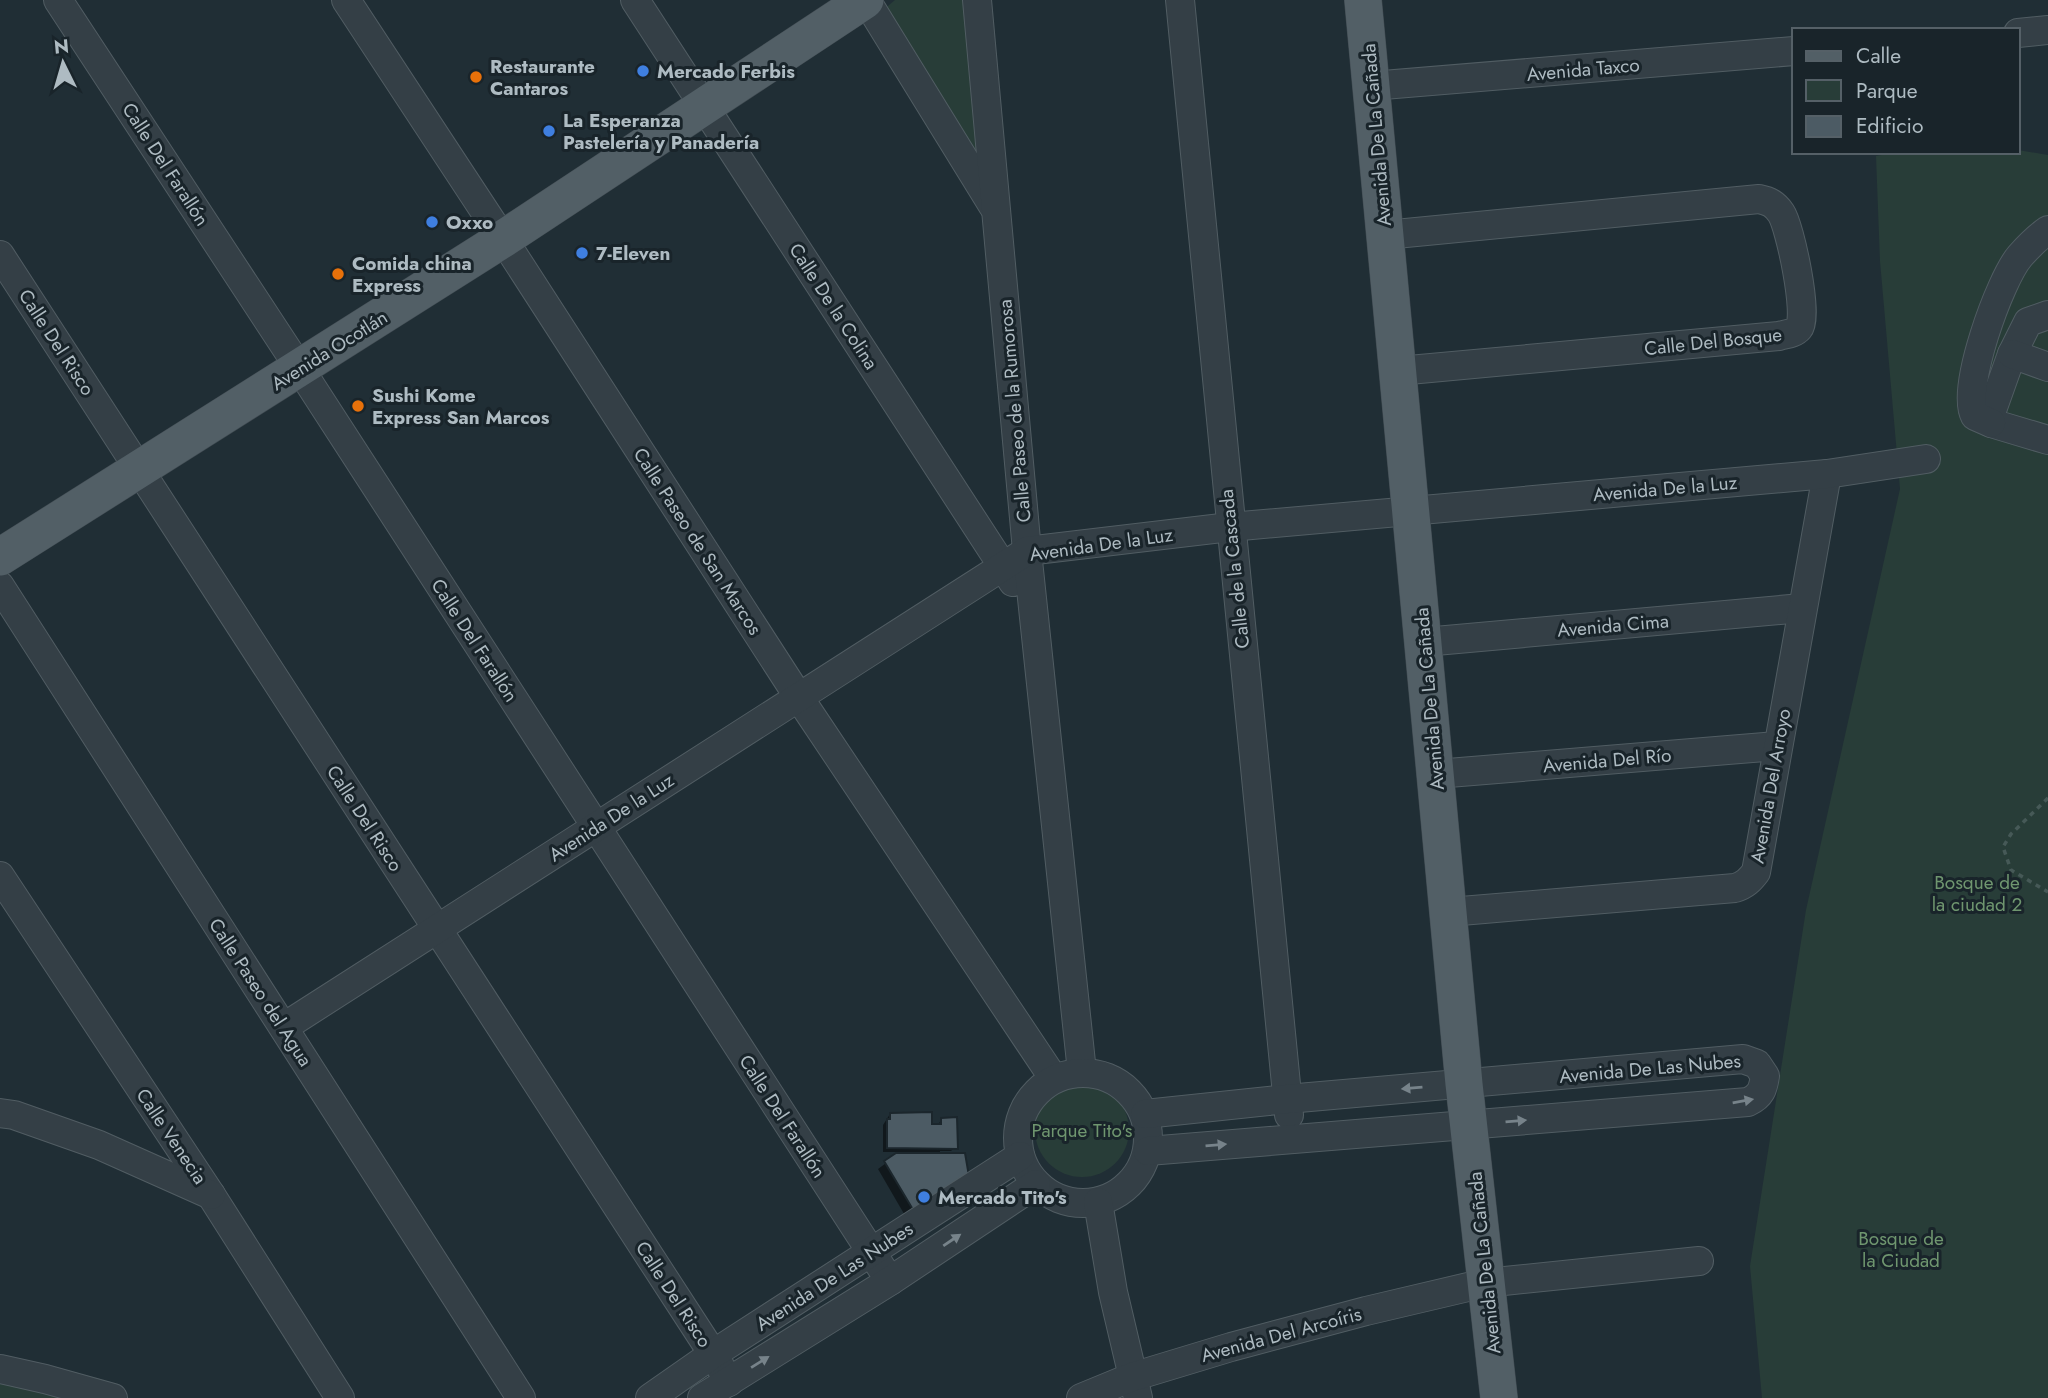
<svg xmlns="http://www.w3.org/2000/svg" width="2048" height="1398" font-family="Jost,sans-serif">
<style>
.green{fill:#283d38}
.shadow{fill:#0007}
.building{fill:#4c5b64;stroke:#1b262c;stroke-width:2}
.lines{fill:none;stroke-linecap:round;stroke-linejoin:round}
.minor-casing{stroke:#515d63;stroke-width:30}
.major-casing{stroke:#404b52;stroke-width:38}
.path{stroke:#465957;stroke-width:3.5;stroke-dasharray:5 5;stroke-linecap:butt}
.minor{stroke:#343f46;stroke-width:28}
.major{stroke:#525f66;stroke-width:37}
.oneway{fill:#77838a}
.shop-dot{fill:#3f7fe0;stroke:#19242a;stroke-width:2.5}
.food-dot{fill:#e8710a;stroke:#19242a;stroke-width:2.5}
.labels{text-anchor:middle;stroke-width:6;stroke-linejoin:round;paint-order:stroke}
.poi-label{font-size:19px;font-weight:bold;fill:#aebbc2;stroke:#19242a;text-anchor:start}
.street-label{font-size:19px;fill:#aebbc2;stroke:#19242a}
.park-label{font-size:19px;fill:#6f966f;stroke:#19242a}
</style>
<rect width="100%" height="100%" fill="#202e35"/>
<g class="green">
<polygon points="895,0 973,0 980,163 882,11"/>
<polygon points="2018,150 2048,155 2048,1398 1762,1398 1750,1266 1806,910 1900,489 1880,261 1876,156 1899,152 2018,152"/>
<circle cx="1082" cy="1130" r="47"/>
<polygon points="0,1373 90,1398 0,1398"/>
</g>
<polygon class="shadow" points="890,1114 930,1126 937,1126 942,1119 956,1146 951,1151 940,1151 940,1155 964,1155 907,1219 878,1169 901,1152 883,1152 883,1125"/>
<g class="building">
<polygon points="932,1112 932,1124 941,1124 941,1118 957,1117 958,1149 887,1148 887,1119 890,1119 890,1113"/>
<polygon points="896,1153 965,1153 970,1182 915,1213 884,1161"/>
</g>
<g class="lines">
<defs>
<g id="minor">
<polyline points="58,0 300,369 890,1281"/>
<polyline points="346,0 503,239 798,696 1054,1079"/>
<polyline points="635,0 1013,582"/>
<polyline points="866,0 993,206"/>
<polyline points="977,0 1027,551 1082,1072"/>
<polyline points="1180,0 1289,1115"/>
<polyline points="2018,33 2048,30"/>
<polyline points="1371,86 1794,51"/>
<path d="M 1385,235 L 1759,199 C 1769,201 1775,204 1781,213 C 1790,226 1809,317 1799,328 C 1794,334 1785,334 1779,336 L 1398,371"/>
<polyline points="0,255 713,1354 729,1382"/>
<polyline points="2048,315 2028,322 2012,354 1991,413 1991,423 2048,440"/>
<polyline points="2012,354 2048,367"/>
<path d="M 1991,423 L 1975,416 C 1960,390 2000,279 2020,256 C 2028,247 2038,237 2048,230"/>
<polyline points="0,586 521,1398"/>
<polyline points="1424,642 1802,608"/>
<polyline points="1436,774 1777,746"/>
<polyline points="0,876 211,1195 340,1398"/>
<path d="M 1449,912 L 1735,888 C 1745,885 1750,880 1756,872 L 1827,474"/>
<polyline points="284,1027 1027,551 1230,527 1827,474 1926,459"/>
<circle cx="1083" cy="1138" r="65"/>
<polyline points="0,1113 14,1115 99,1145 211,1195"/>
<path d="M 1145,1114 L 1287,1099 L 1743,1059 L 1757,1064 L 1765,1076 C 1763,1089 1761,1096 1748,1102 L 1148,1151"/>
<polyline points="1098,1202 1113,1292 1138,1398"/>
<polyline points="0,1369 45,1379 113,1398"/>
<polyline points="650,1398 713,1354 1020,1156"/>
<polyline points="702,1398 890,1281 1036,1184"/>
<polyline points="1081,1398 1132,1377 1231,1347 1366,1311 1485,1283 1699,1261"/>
</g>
<g id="major">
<polyline points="1363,0 1464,1084 1499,1398"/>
<polyline points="0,557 503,239 865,0"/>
</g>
</defs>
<use href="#minor" class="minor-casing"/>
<use href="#major" class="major-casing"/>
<polyline class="path" points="2048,798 2011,834 2003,847 2011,870 2048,892"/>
<use href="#minor" class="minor"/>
<use href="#major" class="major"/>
</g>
<defs><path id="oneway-solid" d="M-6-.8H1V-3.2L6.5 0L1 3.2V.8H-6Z" transform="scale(1.75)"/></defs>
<g class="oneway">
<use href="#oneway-solid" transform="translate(1412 1088) rotate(175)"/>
<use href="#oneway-solid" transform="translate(1743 1101) rotate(-10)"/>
<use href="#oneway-solid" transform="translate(1516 1121) rotate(-5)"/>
<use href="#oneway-solid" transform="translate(1216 1145) rotate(-5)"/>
<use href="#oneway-solid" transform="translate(952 1240) rotate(-34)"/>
<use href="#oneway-solid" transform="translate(760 1362) rotate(-32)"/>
</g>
<g class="shop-dot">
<circle cx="643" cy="71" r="7"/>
<circle cx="549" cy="131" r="7"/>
<circle cx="432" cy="222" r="7"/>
<circle cx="582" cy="253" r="7"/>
<circle cx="924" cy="1197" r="7"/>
</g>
<g class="food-dot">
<circle cx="476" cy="77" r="7"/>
<circle cx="338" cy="274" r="7"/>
<circle cx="358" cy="406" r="7"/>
</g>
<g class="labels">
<g class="poi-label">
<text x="490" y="73">Restaurante<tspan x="490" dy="22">Cantaros</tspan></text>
<text x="657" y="78">Mercado Ferbis</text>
<text x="563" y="127">La Esperanza<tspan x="563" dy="22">Pastelería y Panadería</tspan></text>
<text x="446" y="229">Oxxo</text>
<text x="596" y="260">7-Eleven</text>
<text x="352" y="270">Comida china<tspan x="352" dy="22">Express</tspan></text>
<text x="372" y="402">Sushi Kome<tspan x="372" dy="22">Express San Marcos</tspan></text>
<text x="938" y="1204">Mercado Tito's</text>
</g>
<g class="street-label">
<text transform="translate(1583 69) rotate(-5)" y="7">Avenida Taxco</text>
<text transform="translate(1376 135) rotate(-95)" y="7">Avenida De La Cañada</text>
<text transform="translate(166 164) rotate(57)" y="7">Calle Del Farallón</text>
<text transform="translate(834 306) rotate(57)" y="7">Calle De la Colina</text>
<text transform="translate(1713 341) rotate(-6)" y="7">Calle Del Bosque</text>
<text transform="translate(57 342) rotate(57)" y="7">Calle Del Risco</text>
<text transform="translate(329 350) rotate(-32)" y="7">Avenida Ocotlán</text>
<text transform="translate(1014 411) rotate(-95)" y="7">Calle Paseo de la Rumorosa</text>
<text transform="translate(1665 488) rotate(-5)" y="7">Avenida De la Luz</text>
<text transform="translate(698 541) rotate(57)" y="7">Calle Paseo de San Marcos</text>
<text transform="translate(1101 544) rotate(-8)" y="7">Avenida De la Luz</text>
<text transform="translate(1234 569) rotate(-96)" y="7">Calle de la Cascada</text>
<text transform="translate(1613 625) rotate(-5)" y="7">Avenida Cima</text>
<text transform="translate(475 640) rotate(57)" y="7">Calle Del Farallón</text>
<text transform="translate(1429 699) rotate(-95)" y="7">Avenida De La Cañada</text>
<text transform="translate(1607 760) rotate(-5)" y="7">Avenida Del Río</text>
<text transform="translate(1770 786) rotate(-80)" y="7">Avenida Del Arroyo</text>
<text transform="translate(611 817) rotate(-33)" y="7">Avenida De la Luz</text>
<text transform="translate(365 818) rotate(57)" y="7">Calle Del Risco</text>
<text transform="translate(261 992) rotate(57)" y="7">Calle Paseo del Agua</text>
<text transform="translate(1650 1068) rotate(-5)" y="7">Avenida De Las Nubes</text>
<text transform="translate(783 1116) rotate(57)" y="7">Calle Del Farallón</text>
<text transform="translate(172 1136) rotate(56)" y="7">Calle Venecia</text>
<text transform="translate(1484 1263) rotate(-96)" y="7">Avenida De La Cañada</text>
<text transform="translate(834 1276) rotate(-33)" y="7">Avenida De Las Nubes</text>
<text transform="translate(674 1294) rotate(57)" y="7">Calle Del Risco</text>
<text transform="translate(1281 1334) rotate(-15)" y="7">Avenida Del Arcoíris</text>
</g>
<g class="park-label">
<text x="1977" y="889">Bosque de<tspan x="1977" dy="22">la ciudad 2</tspan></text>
<text x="1082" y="1137">Parque Tito's</text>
<text x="1901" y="1245">Bosque de<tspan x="1901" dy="22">la Ciudad</tspan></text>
</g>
</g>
<rect x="1792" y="28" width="228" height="126" fill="#19242a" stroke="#556067" stroke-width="2"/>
<rect x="1806" y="51" width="35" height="10" fill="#525f66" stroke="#556067" stroke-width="2"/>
<text x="1856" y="63" font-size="21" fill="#aebbc2">Calle</text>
<rect x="1806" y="80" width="35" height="21" fill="#283d38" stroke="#556067" stroke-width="2"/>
<text x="1856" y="98" font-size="21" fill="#aebbc2">Parque</text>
<rect x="1806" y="116" width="35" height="21" fill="#4c5b64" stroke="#556067" stroke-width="2"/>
<text x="1856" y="133" font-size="21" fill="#aebbc2">Edificio</text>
<g transform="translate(63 63) rotate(355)" stroke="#19242a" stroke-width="5" paint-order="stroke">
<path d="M0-5L12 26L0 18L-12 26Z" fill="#aebbc2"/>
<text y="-10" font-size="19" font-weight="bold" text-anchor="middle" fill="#aebbc2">N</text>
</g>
</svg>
